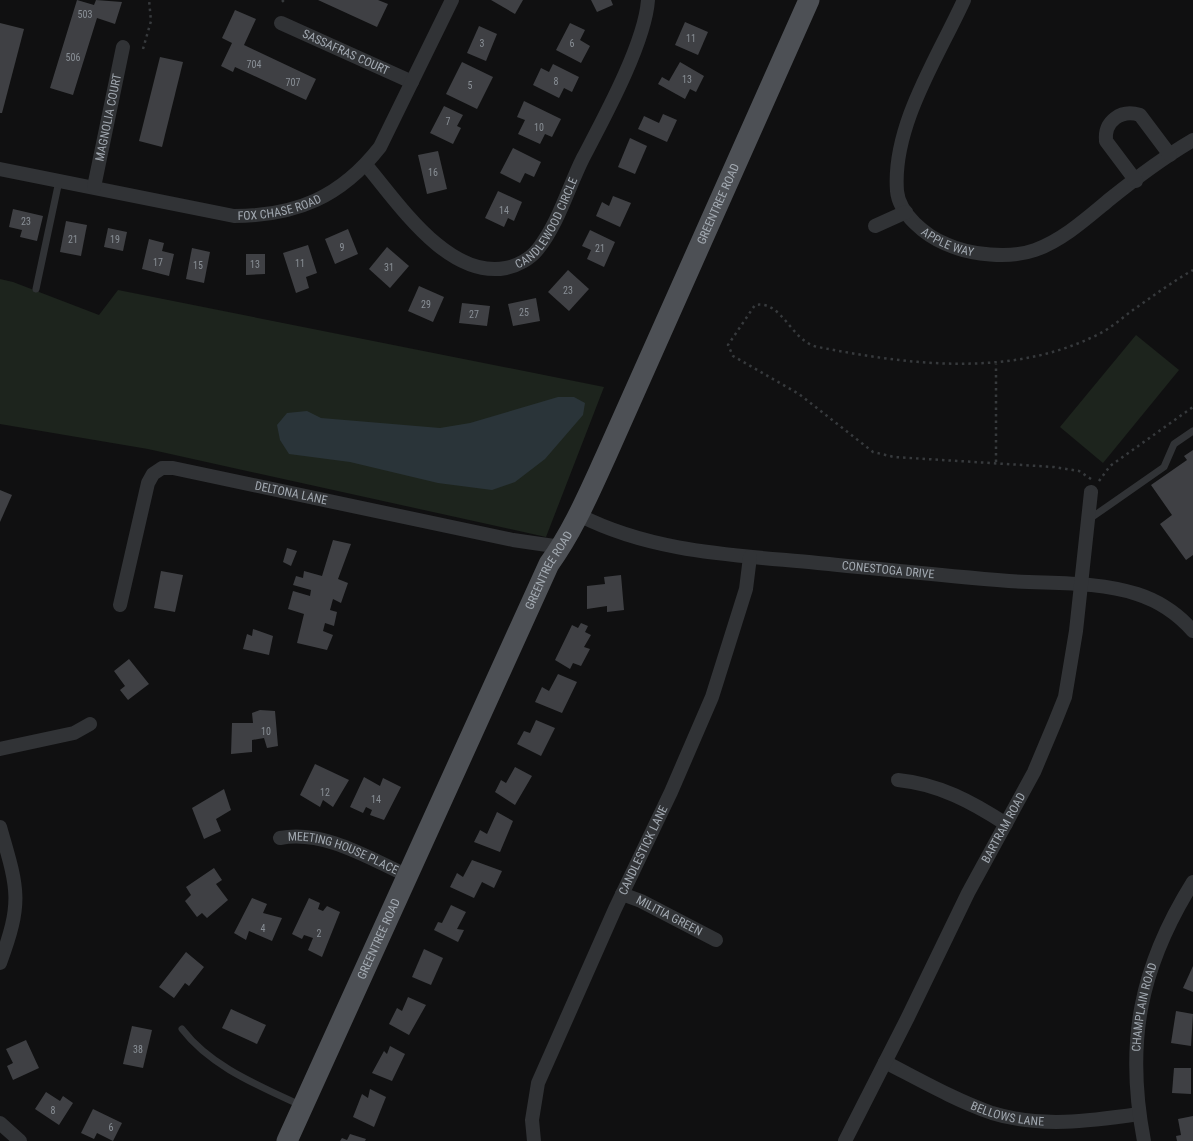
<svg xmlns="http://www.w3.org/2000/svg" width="1193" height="1141" font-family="'Roboto Condensed',sans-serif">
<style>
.green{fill:#1d241d}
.water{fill:#2a3439}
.building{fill:#3f4044}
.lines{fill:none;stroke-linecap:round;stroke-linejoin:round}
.path{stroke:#373a3d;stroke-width:2.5;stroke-dasharray:2.5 4;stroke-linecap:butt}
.lane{stroke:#313336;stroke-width:7}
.street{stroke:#313336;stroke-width:14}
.primary{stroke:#4d5055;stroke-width:21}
.labels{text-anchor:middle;stroke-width:4;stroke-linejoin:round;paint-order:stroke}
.number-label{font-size:10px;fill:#898f96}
.street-label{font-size:12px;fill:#a2a9b1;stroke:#0b0b0c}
</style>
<rect width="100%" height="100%" fill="#101011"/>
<g class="green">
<polygon points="0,279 13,282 99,315 118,290 604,387 546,537 148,449 0,424"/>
<polygon points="1136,335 1179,370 1103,463 1060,427"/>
</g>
<polygon class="water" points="558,397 574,397 585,403 583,415 545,459 515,482 492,490 438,483 350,462 289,454 280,440 277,425 287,413 307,411 321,418 440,428 470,423"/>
<g class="building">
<polygon points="77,0 94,5 96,0 122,2 115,24 97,18 73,95 50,88"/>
<polygon points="318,0 378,0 388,4 377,27"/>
<polygon points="491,0 523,0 515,14"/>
<polygon points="591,0 611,0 613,5 597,12"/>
<polygon points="235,10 256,19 244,45 316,79 306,100 235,67 233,72 221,66 232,43 222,38"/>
<polygon points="685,22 708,32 698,55 675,45"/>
<polygon points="0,23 24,29 2,113 0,113"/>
<polygon points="570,23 585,30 580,40 590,46 581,63 556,50"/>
<polygon points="479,26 497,34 486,61 467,53"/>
<polygon points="160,57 183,62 162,147 139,141"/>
<polygon points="462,62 493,77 477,109 446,94"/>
<polygon points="680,62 704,76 696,92 690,89 685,99 658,84 662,77 669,81"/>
<polygon points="553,64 579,77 572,92 564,88 559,98 533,85 541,68 549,72"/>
<polygon points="524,101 561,119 552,137 545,134 540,144 518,134 525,120 517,117"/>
<polygon points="444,106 463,115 457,126 461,128 453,144 430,133"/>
<polygon points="663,114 677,120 667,142 638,129 644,116 659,123"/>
<polygon points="630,138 647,146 635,174 618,167"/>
<polygon points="513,148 541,162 534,177 525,173 520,183 500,173"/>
<polygon points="438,151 447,189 427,194 418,155"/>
<polygon points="498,191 522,202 514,221 508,218 504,227 485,218"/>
<polygon points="613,196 631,203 620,227 596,216 602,202 609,206"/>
<polygon points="13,209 43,216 37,241 20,237 22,230 9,227"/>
<polygon points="66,221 87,225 81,256 60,252"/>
<polygon points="108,228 127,232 123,251 104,247"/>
<polygon points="348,229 358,254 335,264 325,239"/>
<polygon points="590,230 615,242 604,267 587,259 591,250 582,246"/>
<polygon points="149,239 164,243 162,251 174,254 169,276 142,269"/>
<polygon points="308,245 317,273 306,277 309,288 296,293 283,253"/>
<polygon points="387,247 409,266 390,288 369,269"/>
<polygon points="192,248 210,252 204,283 186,279"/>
<polygon points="246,254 265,254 265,274 246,275"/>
<polygon points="568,270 589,289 569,311 548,292"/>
<polygon points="419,286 444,297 433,322 408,311"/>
<polygon points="536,298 540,321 513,326 508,304"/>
<polygon points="462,303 490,306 487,326 459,323"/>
<polygon points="1193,450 1193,555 1186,560 1160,524 1172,515 1151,485 1187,460 1184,456"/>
<polygon points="0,490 12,495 0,522"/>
<polygon points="333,540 351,544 338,579 348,583 341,603 333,599 330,610 337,612 334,626 325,623 323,631 333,635 327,650 297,643 304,614 288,609 293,591 310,596 311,590 293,585 296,576 303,578 304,571 322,576"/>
<polygon points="287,548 297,551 291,566 283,562"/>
<polygon points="161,571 183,575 175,612 154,608"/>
<polygon points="621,575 624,610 607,612 607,606 587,609 587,586 605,584 604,577"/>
<polygon points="581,623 588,626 585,632 591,635 584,647 590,649 581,666 573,663 570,669 555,660 572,625 578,628"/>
<polygon points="253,629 273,636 269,655 243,649 247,634 252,636"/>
<polygon points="129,659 149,684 128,700 120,690 125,686 114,671"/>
<polygon points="558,674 577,682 562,713 535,702 542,687 549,691"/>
<polygon points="260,710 275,711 278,746 267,748 264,738 252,740 252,752 231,754 232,723 253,723 252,713"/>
<polygon points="536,720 555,728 541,756 517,744 524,731 530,733"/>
<polygon points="315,764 349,780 333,807 323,800 320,807 300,795"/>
<polygon points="515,767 532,776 515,805 495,792 501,780 506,783"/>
<polygon points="364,777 380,786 383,778 401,787 384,820 370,815 372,810 366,807 363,813 350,807"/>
<polygon points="224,789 231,810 216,819 221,831 204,839 192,808"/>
<polygon points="497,812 513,821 500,852 474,842 480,830 487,834"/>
<polygon points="472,860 502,871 494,888 482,882 474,898 450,887 457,873 463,877"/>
<polygon points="214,868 222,880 216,884 228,900 207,918 202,913 197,917 185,901 191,895 186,887"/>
<polygon points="252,898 267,904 263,913 282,918 272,941 249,931 246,940 234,933"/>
<polygon points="309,898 320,903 318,909 323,911 327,906 340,912 322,957 308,950 313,938 304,935 302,939 292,934"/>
<polygon points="451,905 466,912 457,929 464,930 458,942 434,930 438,922 442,923"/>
<polygon points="424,949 443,958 431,985 412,977"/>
<polygon points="186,952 204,967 189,986 185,983 174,998 159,987"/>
<polygon points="1193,966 1193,992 1183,988"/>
<polygon points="408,997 426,1005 409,1035 389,1024 397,1008 402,1011"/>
<polygon points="231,1009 266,1025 257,1044 222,1028"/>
<polygon points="1176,1011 1193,1014 1191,1046 1171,1043"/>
<polygon points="132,1026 152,1030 143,1068 123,1064"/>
<polygon points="26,1040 39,1068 13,1080 7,1066 13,1063 6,1049"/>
<polygon points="390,1046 405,1054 392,1081 372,1073 384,1051 387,1054"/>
<polygon points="1174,1068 1191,1068 1191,1094 1172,1093"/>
<polygon points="370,1089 386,1097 374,1127 353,1117 362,1094 368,1098"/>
<polygon points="46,1092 60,1101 63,1096 73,1103 59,1125 35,1109"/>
<polygon points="93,1109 122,1123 113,1141 97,1133 94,1139 81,1133"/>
<polygon points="1193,1116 1193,1141 1177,1141 1176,1136 1181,1135 1178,1119"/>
<polygon points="350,1134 366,1139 365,1141 340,1141 342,1138 347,1140"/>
</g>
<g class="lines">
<g class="path">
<polyline points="282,0 284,2"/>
<polyline points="143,49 151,21 149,0"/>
<polyline points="996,462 996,364"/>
<path d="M 1091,479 L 1079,471 L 1054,467 L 894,457 L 873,452 L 799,394 L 733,356 L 728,345 L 755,305 C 783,300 791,342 818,347 C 910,365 1012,378 1099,334 C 1111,328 1122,318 1133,310 C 1153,296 1172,282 1193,270"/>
<polyline points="1099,481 1110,466 1193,407"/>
</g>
<g class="lane">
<polyline points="36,289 59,181"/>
<polyline points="1088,520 1164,467 1174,444 1193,431"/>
<path d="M 182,1029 C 211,1067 260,1086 302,1106"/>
</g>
<g class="street">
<path id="s1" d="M 964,0 C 938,57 892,126 897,191 C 899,214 926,236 946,244 C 970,255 1010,259 1035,250 C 1063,240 1087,218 1110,199 C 1136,178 1164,157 1193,140"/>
<path id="s2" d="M 281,23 L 412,82"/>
<path id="s3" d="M 366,165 C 399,204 448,279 506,268 C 517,266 530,259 538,249 C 559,222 568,188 583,158 C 604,118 645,43 648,0"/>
<path id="s4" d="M 0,169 L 234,216 C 296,216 341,197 380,147 L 452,0"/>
<path d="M 1136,181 L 1106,141 C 1104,121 1121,109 1140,115 L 1170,155"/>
<path id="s5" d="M 94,187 L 123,47"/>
<polyline points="875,226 906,212"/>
<path id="s6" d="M 579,515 C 653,553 736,555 818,563 C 881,569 945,576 1009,581 C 1051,584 1097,581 1137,594 C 1159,601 1178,614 1193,631"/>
<path id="s7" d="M 120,605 L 148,483 L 153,474 L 162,468 L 173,468 L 513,540 L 561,547"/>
<polyline points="0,749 74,733 90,724"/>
<path d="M 898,780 C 939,784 972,802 1006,824"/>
<path d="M 0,827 C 18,889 23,901 0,963"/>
<path id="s8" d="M 280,838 C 324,830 367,857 406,875"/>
<path id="s9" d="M 622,894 L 641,901 L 716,940"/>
<path id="s10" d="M 885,1062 C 920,1080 955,1100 992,1113 C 1040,1128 1090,1121 1139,1114"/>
<polyline points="0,1123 20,1141"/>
<path id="s11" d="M 534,1141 L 532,1120 L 538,1083 L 615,909 L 671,792 L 712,697 L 746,589 L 750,557"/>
<path id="s12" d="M 845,1141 L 908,1017 L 968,893 L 1034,772 L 1055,722 L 1065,697 L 1076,631 L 1091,492"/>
<path id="s13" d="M 1144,1141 C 1125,1042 1140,967 1193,882"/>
</g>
<path class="primary" id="s14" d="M 287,1141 L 549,564 C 573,531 589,493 606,456 L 809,0"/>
</g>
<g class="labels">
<g class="number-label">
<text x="85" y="18">503</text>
<text x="691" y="42">11</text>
<text x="482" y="47">3</text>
<text x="572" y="47">6</text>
<text x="73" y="61">506</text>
<text x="254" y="68">704</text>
<text x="687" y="83">13</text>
<text x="556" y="85">8</text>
<text x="293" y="86">707</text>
<text x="470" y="89">5</text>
<text x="448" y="125">7</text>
<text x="539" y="131">10</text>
<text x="433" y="176">16</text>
<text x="504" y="214">14</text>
<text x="26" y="225">23</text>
<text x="73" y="243">21</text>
<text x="115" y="243">19</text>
<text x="342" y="251">9</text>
<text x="600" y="252">21</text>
<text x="158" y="266">17</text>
<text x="300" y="267">11</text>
<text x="255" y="268">13</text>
<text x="198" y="269">15</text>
<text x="389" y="271">31</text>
<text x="568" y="294">23</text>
<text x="426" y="308">29</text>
<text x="524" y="316">25</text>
<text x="474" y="318">27</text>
<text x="266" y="735">10</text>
<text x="325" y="796">12</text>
<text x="376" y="803">14</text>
<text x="263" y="932">4</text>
<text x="319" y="937">2</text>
<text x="138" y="1053">38</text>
<text x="53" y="1114">8</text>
<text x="111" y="1131">6</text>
</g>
<g class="street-label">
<text dy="4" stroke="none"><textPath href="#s2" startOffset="71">SASSAFRAS COURT</textPath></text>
<text dy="4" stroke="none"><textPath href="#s5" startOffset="71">MAGNOLIA COURT</textPath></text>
<text dy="4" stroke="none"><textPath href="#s14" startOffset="1032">GREENTREE ROAD</textPath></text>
<text dy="4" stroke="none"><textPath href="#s4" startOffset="285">FOX CHASE ROAD</textPath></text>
<text dy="4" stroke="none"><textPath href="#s3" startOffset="246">CANDLEWOOD CIRCLE</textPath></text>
<text dy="4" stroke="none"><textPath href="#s1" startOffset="281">APPLE WAY</textPath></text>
<text dy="4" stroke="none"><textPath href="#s7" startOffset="278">DELTONA LANE</textPath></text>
<text dy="4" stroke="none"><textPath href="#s14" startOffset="628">GREENTREE ROAD</textPath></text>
<text dy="4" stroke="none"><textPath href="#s6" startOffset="316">CONESTOGA DRIVE</textPath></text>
<text dy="4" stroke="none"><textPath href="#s12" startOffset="351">BARTRAM ROAD</textPath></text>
<text dy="4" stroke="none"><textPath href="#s11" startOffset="314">CANDLESTICK LANE</textPath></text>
<text dy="4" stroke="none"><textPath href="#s8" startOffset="66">MEETING HOUSE PLACE</textPath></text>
<text dy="4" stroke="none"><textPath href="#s9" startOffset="52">MILITIA GREEN</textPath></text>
<text dy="4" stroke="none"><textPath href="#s14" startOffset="222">GREENTREE ROAD</textPath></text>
<text dy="4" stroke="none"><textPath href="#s13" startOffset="135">CHAMPLAIN ROAD</textPath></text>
<text dy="4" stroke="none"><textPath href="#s10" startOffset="134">BELLOWS LANE</textPath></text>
</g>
</g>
</svg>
